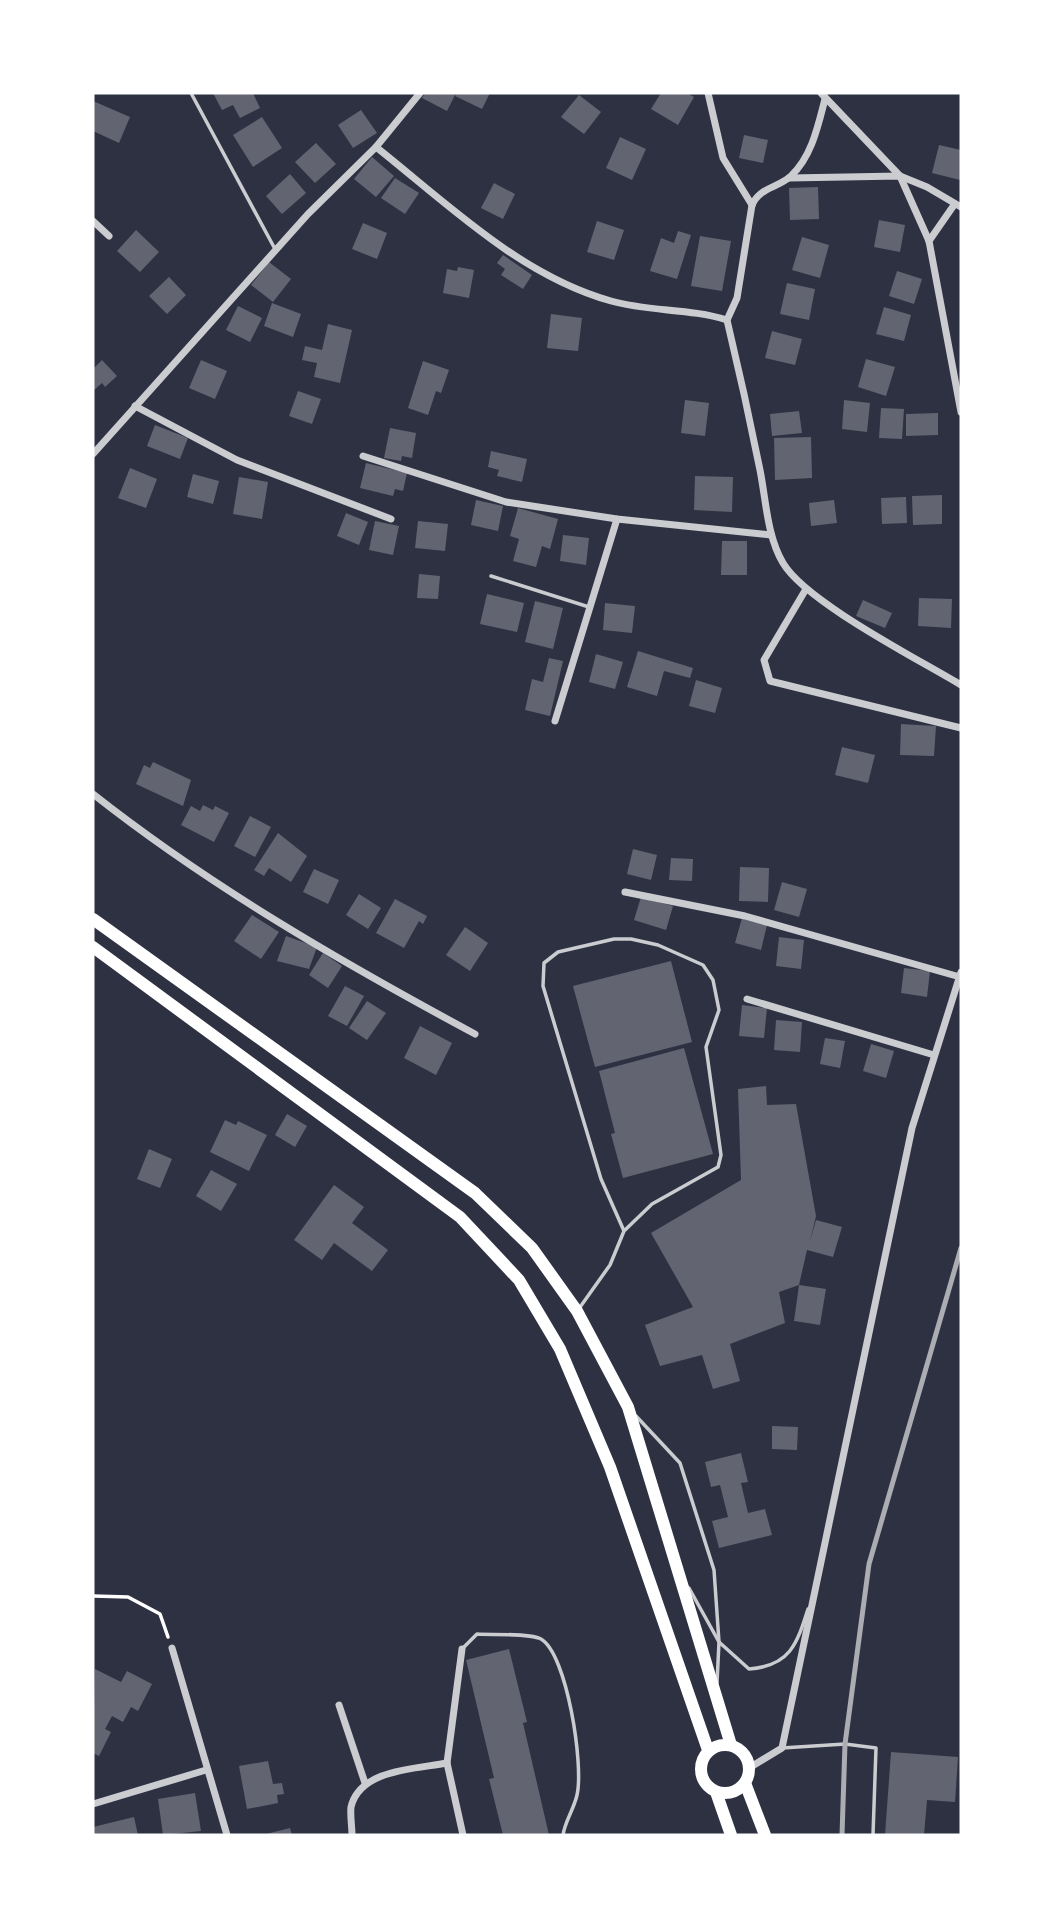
<svg xmlns="http://www.w3.org/2000/svg" width="1054" height="1928" font-family="Rubik,sans-serif">
<style>
.building{fill:#626471}
.lines{fill:none;stroke-linecap:round;stroke-linejoin:round}
.path{stroke:#fff;stroke-width:3.5}
.service{stroke:#caccd0;stroke-width:3.5}
.minor{stroke:#caccd0;stroke-width:7}
.primary{stroke:#fff;stroke-width:12}
.rail{stroke:#abadb3;stroke-width:5}
</style>
<rect width="100%" height="100%" fill="#2d3142"/>
<g class="building">
<polygon points="213,93 253,93 260,108 240,118 233,105 222,110"/>
<polygon points="425,93 456,93 447,111 422,98"/>
<polygon points="457,93 490,93 482,109 455,96"/>
<polygon points="661,93 687,93 694,97 678,125 651,109"/>
<polygon points="579,95 601,112 584,134 561,117"/>
<polygon points="93,101 130,117 119,143 93,131"/>
<polygon points="361,110 377,133 353,148 338,125"/>
<polygon points="262,117 282,148 253,167 233,135"/>
<polygon points="744,135 768,140 763,163 739,158"/>
<polygon points="620,137 646,149 632,180 606,168"/>
<polygon points="316,143 336,164 315,183 295,162"/>
<polygon points="939,145 961,150 960,180 932,173"/>
<polygon points="372,157 394,176 376,197 354,179"/>
<polygon points="290,174 306,193 282,214 266,196"/>
<polygon points="395,178 419,193 405,214 381,198"/>
<polygon points="494,183 515,194 503,219 481,208"/>
<polygon points="818,187 819,219 790,220 789,188"/>
<polygon points="879,220 905,225 900,252 874,247"/>
<polygon points="597,221 624,230 614,260 587,252"/>
<polygon points="363,223 387,233 377,259 352,249"/>
<polygon points="136,230 159,252 140,272 117,251"/>
<polygon points="678,231 691,235 677,279 650,271 661,238 674,243"/>
<polygon points="700,236 731,241 722,291 691,286"/>
<polygon points="802,237 829,245 820,278 792,270"/>
<polygon points="503,255 532,275 523,289 501,275 505,269 497,263"/>
<polygon points="269,262 291,279 273,302 251,285"/>
<polygon points="458,267 474,270 469,298 443,293 447,269 457,271"/>
<polygon points="897,271 922,279 914,304 889,296"/>
<polygon points="169,277 186,295 167,314 149,296"/>
<polygon points="787,283 815,289 809,320 780,314"/>
<polygon points="272,303 301,314 293,337 264,326"/>
<polygon points="238,306 262,318 250,342 226,330"/>
<polygon points="884,307 911,315 904,341 876,334"/>
<polygon points="551,314 582,318 578,351 547,348"/>
<polygon points="328,324 352,330 340,383 314,377 317,363 302,360 305,346 322,350"/>
<polygon points="772,331 802,339 795,365 765,358"/>
<polygon points="866,359 895,367 886,396 858,387"/>
<polygon points="102,360 117,376 105,387 102,383 93,391 93,369"/>
<polygon points="201,360 227,371 215,399 189,388"/>
<polygon points="423,361 449,370 441,393 436,391 428,415 408,408"/>
<polygon points="298,391 321,399 312,424 289,416"/>
<polygon points="685,400 709,403 705,436 681,433"/>
<polygon points="844,400 870,403 867,432 842,429"/>
<polygon points="881,408 904,409 902,439 879,438"/>
<polygon points="799,411 802,433 772,436 770,414"/>
<polygon points="938,413 938,435 906,436 906,414"/>
<polygon points="155,425 188,438 180,459 147,446"/>
<polygon points="390,428 416,433 412,458 402,456 401,461 384,458"/>
<polygon points="811,437 812,478 775,480 774,438"/>
<polygon points="491,451 527,459 522,482 497,476 499,470 488,467"/>
<polygon points="366,463 407,473 403,491 395,489 393,496 360,488"/>
<polygon points="130,468 157,479 146,508 118,498"/>
<polygon points="193,474 219,481 213,504 187,497"/>
<polygon points="695,476 733,477 732,512 694,510"/>
<polygon points="239,477 268,482 262,519 233,514"/>
<polygon points="942,495 942,524 913,525 912,496"/>
<polygon points="906,497 907,523 882,524 881,498"/>
<polygon points="476,500 503,506 498,531 471,525"/>
<polygon points="834,500 837,523 811,526 809,503"/>
<polygon points="518,508 558,519 550,549 542,546 536,567 513,561 519,539 510,536"/>
<polygon points="346,513 368,522 359,545 337,536"/>
<polygon points="375,521 399,526 393,555 369,550"/>
<polygon points="418,521 448,524 445,551 415,548"/>
<polygon points="563,535 589,538 586,565 560,561"/>
<polygon points="722,541 747,541 747,575 721,575"/>
<polygon points="419,574 440,576 438,599 417,598"/>
<polygon points="487,594 524,603 517,632 480,624"/>
<polygon points="919,598 952,599 951,628 918,626"/>
<polygon points="863,600 892,613 885,628 856,616"/>
<polygon points="535,601 563,608 553,649 525,642"/>
<polygon points="605,603 635,606 632,633 603,630"/>
<polygon points="638,651 693,668 690,678 664,671 657,696 627,687"/>
<polygon points="596,654 623,662 615,689 589,682"/>
<polygon points="549,658 563,661 550,716 525,710 532,679 543,682"/>
<polygon points="696,680 722,688 715,713 689,706"/>
<polygon points="901,724 936,726 934,756 900,755"/>
<polygon points="842,747 875,755 868,783 835,775"/>
<polygon points="153,762 191,780 183,806 136,784 144,765 150,768"/>
<polygon points="203,805 213,810 215,806 229,813 214,842 181,825 191,806 200,811"/>
<polygon points="250,816 271,827 255,857 234,846"/>
<polygon points="278,833 307,856 291,882 269,868 264,876 254,870"/>
<polygon points="633,849 657,855 651,880 627,874"/>
<polygon points="671,858 693,859 692,881 669,880"/>
<polygon points="740,867 769,868 768,902 739,901"/>
<polygon points="314,869 339,880 328,904 303,892"/>
<polygon points="782,882 807,889 799,917 774,910"/>
<polygon points="359,894 381,908 368,929 346,915"/>
<polygon points="641,897 673,906 666,930 634,920"/>
<polygon points="395,899 427,916 423,924 419,921 404,948 376,933"/>
<polygon points="252,915 279,932 261,959 234,941"/>
<polygon points="742,918 767,925 761,950 735,943"/>
<polygon points="465,927 488,943 470,971 446,955"/>
<polygon points="286,936 317,947 309,969 277,961"/>
<polygon points="779,937 804,940 801,969 776,966"/>
<polygon points="323,953 342,966 328,988 309,975"/>
<polygon points="671,961 692,1042 595,1067 573,986"/>
<polygon points="904,968 930,971 927,997 901,993"/>
<polygon points="345,986 364,996 347,1026 328,1016"/>
<polygon points="367,1001 386,1013 367,1040 349,1028"/>
<polygon points="742,1005 767,1008 764,1038 739,1036"/>
<polygon points="776,1020 802,1022 800,1052 774,1050"/>
<polygon points="420,1026 452,1043 436,1075 404,1058"/>
<polygon points="825,1038 845,1041 840,1068 820,1064"/>
<polygon points="871,1044 894,1051 886,1078 863,1071"/>
<polygon points="684,1048 713,1154 623,1178 611,1134 615,1133 599,1071"/>
<polygon points="766,1086 767,1105 796,1104 816,1216 810,1241 816,1220 842,1227 833,1257 807,1250 799,1285 826,1289 820,1325 794,1321 799,1285 779,1292 785,1323 730,1344 740,1381 713,1389 702,1355 660,1366 645,1325 693,1307 651,1233 741,1180 738,1089"/>
<polygon points="287,1114 307,1126 295,1147 275,1135"/>
<polygon points="225,1120 236,1125 238,1121 267,1135 249,1171 210,1152"/>
<polygon points="149,1149 172,1159 160,1188 137,1179"/>
<polygon points="211,1170 237,1184 221,1211 196,1196"/>
<polygon points="334,1185 364,1207 352,1223 388,1250 372,1271 334,1243 322,1260 294,1240"/>
<polygon points="772,1426 798,1427 797,1450 772,1449"/>
<polygon points="741,1453 748,1482 741,1483 748,1513 765,1509 772,1535 719,1548 712,1521 728,1517 720,1485 711,1487 705,1462"/>
<polygon points="509,1649 527,1722 523,1723 549,1835 503,1835 489,1779 494,1778 466,1660"/>
<polygon points="95,1669 121,1682 127,1671 152,1684 138,1711 131,1707 123,1722 112,1716 105,1729 111,1732 99,1756 93,1753"/>
<polygon points="891,1752 958,1757 955,1802 927,1800 924,1835 885,1835"/>
<polygon points="268,1761 273,1784 282,1783 284,1794 277,1795 278,1803 247,1809 239,1766"/>
<polygon points="195,1793 201,1831 163,1835 158,1799"/>
<polygon points="134,1817 138,1835 93,1835 93,1827"/>
<polygon points="290,1828 292,1835 266,1835 266,1834"/>
</g>
<g class="lines">
<polyline class="path" points="93,1596 128,1597 160,1614 168,1637"/>
<g class="service">
<polyline points="191,93 275,249"/>
<polyline points="491,576 589,607"/>
<polyline points="578,1310 610,1265 624,1231 652,1204 718,1167 721,1155 706,1047 719,1010 713,980 703,965 658,945 631,939 614,939 558,952 544,963 543,986 601,1179 624,1231"/>
<polyline points="636,1416 680,1463 714,1570 719,1642 717,1683"/>
<path d="M 689,1588 L 719,1642 L 749,1669 C 790,1666 797,1644 808,1609"/>
<path d="M 462,1649 L 477,1634 C 491,1635 530,1633 541,1639 C 567,1654 584,1765 577,1795 C 574,1809 565,1821 563,1835"/>
<polyline points="782,1748 845,1744 876,1748 873,1835"/>
</g>
<g class="minor">
<polyline points="708,93 723,158 752,205"/>
<polyline points="821,93 900,176 929,241 961,412"/>
<path d="M 376,147 C 449,205 521,276 611,301 C 650,312 689,308 727,320 L 737,298 L 752,205 C 760,187 778,188 791,176 C 812,156 818,126 825,99"/>
<polyline points="789,178 900,176 927,187 961,207"/>
<polyline points="93,221 109,236"/>
<polyline points="929,241 954,205"/>
<path d="M 727,320 C 739,370 750,420 760,470 C 766,500 767,536 783,563 C 806,602 918,659 961,685"/>
<polyline points="135,406 237,460 391,519"/>
<polyline points="93,454 308,214 376,147 420,93"/>
<polyline points="363,456 506,502 617,519 771,535"/>
<polyline points="806,589 764,660 770,681 961,728"/>
<polyline points="555,721 617,519"/>
<path d="M 93,794 C 211,887 343,963 475,1034"/>
<polyline points="625,892 745,916 960,977"/>
<polyline points="747,999 934,1055"/>
<polyline points="172,1648 227,1835"/>
<polyline points="462,1649 447,1763 463,1835"/>
<polyline points="339,1705 365,1783"/>
<polyline points="749,1768 782,1748 912,1128 961,972"/>
<polyline points="93,1804 206,1770"/>
<path d="M 352,1835 C 352,1827 350,1815 351,1807 C 360,1769 416,1769 447,1763"/>
</g>
<g class="primary">
<polyline points="93,919 475,1193 532,1248 577,1311 628,1407 731,1745"/>
<polyline points="93,947 460,1217 519,1280 560,1349 610,1467 708,1750"/>
<circle cx="725" cy="1769" r="24"/>
<polyline points="745,1783 765,1835"/>
<polyline points="716,1792 731,1835"/>
</g>
<polyline class="rail" points="842,1835 845,1744 869,1564 961,1248"/>
</g>
<rect width="1054" height="1928" fill="none" stroke="#ffffff" stroke-width="189"/>
</svg>
